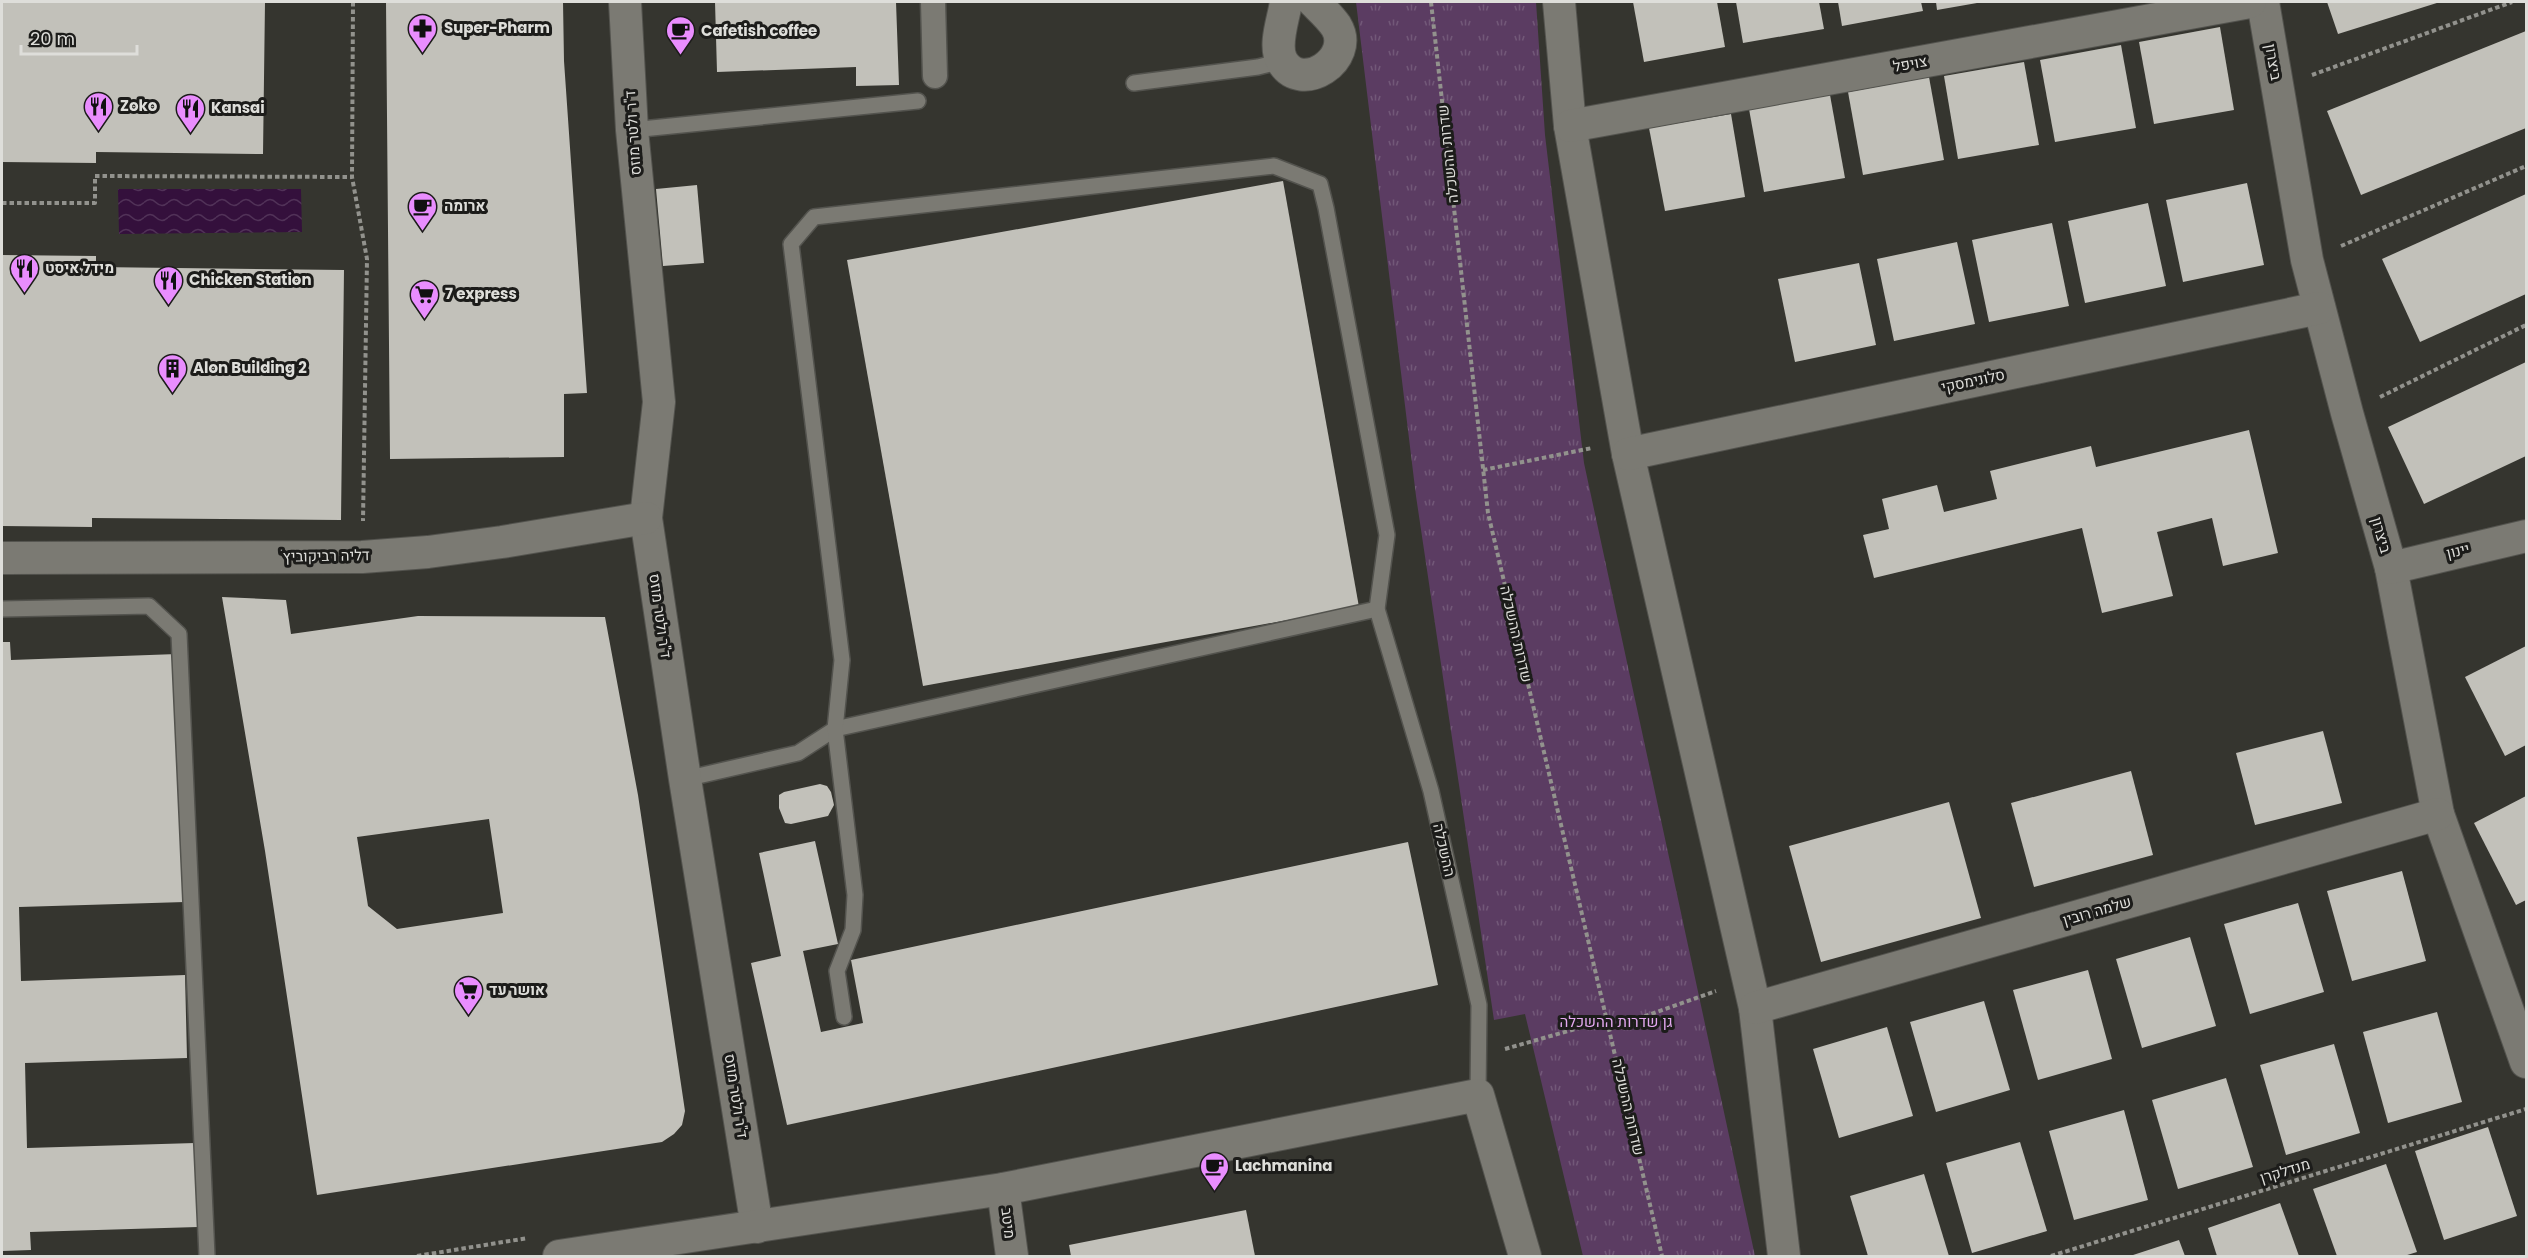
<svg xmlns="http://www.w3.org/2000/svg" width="2528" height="1258" font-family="Poppins,Heebo,sans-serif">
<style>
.park{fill:url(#park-tufts)}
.water{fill:url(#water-waves)}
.building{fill:#c2c1ba;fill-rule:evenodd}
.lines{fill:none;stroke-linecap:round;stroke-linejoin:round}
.service-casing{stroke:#53534e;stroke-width:18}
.pedestrian-casing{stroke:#53534e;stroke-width:27}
.minor-casing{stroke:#53534e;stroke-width:34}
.path{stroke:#92928d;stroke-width:4;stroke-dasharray:4.5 3;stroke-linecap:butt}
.service{stroke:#7b7a73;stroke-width:15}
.pedestrian{stroke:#7b7a73;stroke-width:24}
.minor{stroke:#7b7a73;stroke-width:32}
.labels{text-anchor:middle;stroke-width:6;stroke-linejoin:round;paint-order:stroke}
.poi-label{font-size:15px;font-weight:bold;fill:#dededa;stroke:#1c1c1a;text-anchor:start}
.street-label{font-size:15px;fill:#dededa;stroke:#1c1c1a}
.park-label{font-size:15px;fill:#e5aaf2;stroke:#1c1c1a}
</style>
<defs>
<pattern id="park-tufts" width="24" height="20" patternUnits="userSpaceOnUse" patternTransform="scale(1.5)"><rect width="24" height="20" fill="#5b3c62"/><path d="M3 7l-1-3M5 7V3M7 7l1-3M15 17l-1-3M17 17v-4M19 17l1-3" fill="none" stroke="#725878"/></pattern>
<pattern id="water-waves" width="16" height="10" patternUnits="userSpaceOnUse" patternTransform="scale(1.5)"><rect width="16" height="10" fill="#34103c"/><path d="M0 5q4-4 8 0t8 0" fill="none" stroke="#513258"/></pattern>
</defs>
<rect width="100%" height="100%" fill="#35352f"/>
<polygon class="park" points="1356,2 1536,2 1545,135 1584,463 1755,1256 1583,1256 1525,1014 1494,1020 1416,496"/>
<polygon class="water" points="118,189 301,189 302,232 119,234"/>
<g class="building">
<polygon points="2,2 265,2 263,154 96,152 96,163 2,162"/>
<polygon points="386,2 563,2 564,61 587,393 564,394 564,457 390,459"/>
<polygon points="715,2 896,2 899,85 856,86 856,67 717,72"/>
<polygon points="1633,2 1717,2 1725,47 1644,62"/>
<polygon points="1736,2 1819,2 1824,29 1743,43"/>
<polygon points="1838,2 1921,2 1923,11 1842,26"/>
<polygon points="1936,2 1977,2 1977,3 1937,10"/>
<polygon points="2327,2 2440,2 2338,34"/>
<polygon points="2220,27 2234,110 2154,124 2139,42"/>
<polygon points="2526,31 2526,128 2361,195 2327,111"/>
<polygon points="2121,45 2136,128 2055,142 2040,60"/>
<polygon points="2024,62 2039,145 1958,159 1944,76"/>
<polygon points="1929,77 1944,160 1863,175 1848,92"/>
<polygon points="1830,95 1845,178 1764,192 1749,109"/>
<polygon points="1731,114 1745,197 1665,211 1649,128"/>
<polygon points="1283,181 1359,607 923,686 847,260"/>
<polygon points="2247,183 2264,265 2183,282 2166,200"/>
<polygon points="697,185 704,263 663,266 656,189"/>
<polygon points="2526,194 2526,294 2420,342 2382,259"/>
<polygon points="2148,203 2166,286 2085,303 2068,221"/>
<polygon points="2052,223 2069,306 1989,322 1972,240"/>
<polygon points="1957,242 1975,324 1894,341 1877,259"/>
<polygon points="2,255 96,256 96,267 344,270 341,520 92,518 92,527 2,526"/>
<polygon points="1859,263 1876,345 1795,362 1778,279"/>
<polygon points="2526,362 2526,456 2424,504 2388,427"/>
<polygon points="2249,430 2278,553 2223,566 2212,518 2157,532 2173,596 2102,613 2082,528 1874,578 1863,535 1889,529 1882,499 1937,485 1944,512 1997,499 1990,471 2091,446 2096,467"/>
<path d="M 222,597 L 286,600 L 291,634 L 418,616 L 605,617 L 638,795 L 685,1111 L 682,1125 L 674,1134 L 662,1142 L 317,1195 L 265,851 ZM 489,819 L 503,913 L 397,929 L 368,906 L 357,837 Z"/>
<polygon points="2,642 10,642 11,660 177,654 185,902 19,907 21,981 185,975 187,1058 25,1063 27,1148 195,1143 198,1227 30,1232 31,1250 2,1251"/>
<polygon points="2526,646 2526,745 2505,756 2465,677"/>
<polygon points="2323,731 2342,803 2255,825 2236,753"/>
<polygon points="2131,771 2153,855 2034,887 2011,803"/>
<polygon points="820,784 827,786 831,792 834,805 828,816 791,824 785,823 779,808 779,795 784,792"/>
<polygon points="2526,796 2526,900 2516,905 2474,823"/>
<polygon points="1949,802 1981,918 1821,962 1789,846"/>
<polygon points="815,841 838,944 803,951 821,1032 863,1023 851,960 1408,842 1438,985 787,1125 751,963 781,956 759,853"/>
<polygon points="2402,871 2426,961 2352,981 2327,891"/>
<polygon points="2298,903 2324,992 2250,1014 2224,924"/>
<polygon points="2190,937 2216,1026 2142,1048 2116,959"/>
<polygon points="2088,970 2112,1059 2038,1080 2013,990"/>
<polygon points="1984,1001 2010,1090 1936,1112 1910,1022"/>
<polygon points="2437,1012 2462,1102 2388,1123 2363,1032"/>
<polygon points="1887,1027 1913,1116 1839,1138 1813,1049"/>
<polygon points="2334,1044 2360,1133 2286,1155 2260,1065"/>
<polygon points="2226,1078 2253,1167 2178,1189 2152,1100"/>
<polygon points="2124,1110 2148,1200 2074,1220 2049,1131"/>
<polygon points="2488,1127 2517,1216 2444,1240 2415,1151"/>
<polygon points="2020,1142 2047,1231 1972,1253 1946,1163"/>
<polygon points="2386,1164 2417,1252 2404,1256 2337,1256 2313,1189"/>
<polygon points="1924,1174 1949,1256 1868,1256 1850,1196"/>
<polygon points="2280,1203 2299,1256 2217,1256 2208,1228"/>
<polygon points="1246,1210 1255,1256 1071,1256 1069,1245"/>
<polygon points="2179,1240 2185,1256 2130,1256"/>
</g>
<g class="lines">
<defs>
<g id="service">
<polyline points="1134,83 1258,67 1282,61"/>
<polyline points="632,130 918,101"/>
<polyline points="2,609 149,606 179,634 207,1256"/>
<polyline points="685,779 798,753 835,729 1377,609"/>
<polyline points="844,1017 837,971 853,930 855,895 835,729 842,660 791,244 814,217 1274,166 1320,184 1326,208 1387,535 1377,609 1431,791 1479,1005 1478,1095"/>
</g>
<polyline id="pedestrian" points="933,2 935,76"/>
<g id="minor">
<polyline points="625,2 632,130 659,402 646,518 685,779 757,1227"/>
<path d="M 1286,2 C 1284,18 1273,45 1282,61 C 1301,95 1356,59 1336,26 C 1330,17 1321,9 1314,2"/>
<polyline points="1559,2 1570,126 1628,454 1755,1008 1784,1256"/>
<polyline points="2263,2 2307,260 2347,413 2391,568 2438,814 2526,1062"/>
<polyline points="1570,126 2250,2"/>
<polyline points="1628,454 2319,308"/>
<polyline points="2,558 362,557 428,552 502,542 646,518"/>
<polyline points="2391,568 2526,536"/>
<polyline points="1755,1008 2438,814"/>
<polyline points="1003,1189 1012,1256"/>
<polyline points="559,1256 1003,1189 1478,1095 1525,1256"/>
</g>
</defs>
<use href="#service" class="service-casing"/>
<use href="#pedestrian" class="pedestrian-casing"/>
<use href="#minor" class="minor-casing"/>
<g class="path">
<polyline points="353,2 352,177 367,259 363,521"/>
<polyline points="1431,2 1488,513 1662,1256"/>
<polyline points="2312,75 2512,2"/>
<polyline points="2,203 95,203 95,176 352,177"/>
<polyline points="2341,246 2526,166"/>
<polyline points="2380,397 2526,325"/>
<polyline points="1483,470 1592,448"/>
<polyline points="1609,1029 1716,991"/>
<polyline points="1505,1049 1607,1020"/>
<polyline points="417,1256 528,1238"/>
<polyline points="2051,1256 2526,1109"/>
</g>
<use href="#service" class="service"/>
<use href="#pedestrian" class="pedestrian"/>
<use href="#minor" class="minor"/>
</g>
<defs>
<symbol id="pharmacy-pin" viewBox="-11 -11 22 30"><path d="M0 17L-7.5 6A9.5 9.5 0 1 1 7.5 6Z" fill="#e98dfe" stroke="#1c1c1a"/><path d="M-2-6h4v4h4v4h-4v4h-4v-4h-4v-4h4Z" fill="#111"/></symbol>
<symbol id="cafe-pin" viewBox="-11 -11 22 30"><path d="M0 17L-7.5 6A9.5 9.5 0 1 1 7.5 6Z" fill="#e98dfe" stroke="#1c1c1a"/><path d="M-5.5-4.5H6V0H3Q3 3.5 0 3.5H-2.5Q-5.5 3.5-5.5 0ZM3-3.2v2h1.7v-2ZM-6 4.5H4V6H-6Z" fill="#111"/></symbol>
<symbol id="restaurant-pin" viewBox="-11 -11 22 30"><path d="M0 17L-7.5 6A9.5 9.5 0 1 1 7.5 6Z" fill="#e98dfe" stroke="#1c1c1a"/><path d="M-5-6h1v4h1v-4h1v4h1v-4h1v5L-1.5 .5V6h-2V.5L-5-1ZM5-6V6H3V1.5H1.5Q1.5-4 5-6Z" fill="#111"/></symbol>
<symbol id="supermarket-pin" viewBox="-11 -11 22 30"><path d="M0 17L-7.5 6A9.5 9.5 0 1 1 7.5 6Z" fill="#e98dfe" stroke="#1c1c1a"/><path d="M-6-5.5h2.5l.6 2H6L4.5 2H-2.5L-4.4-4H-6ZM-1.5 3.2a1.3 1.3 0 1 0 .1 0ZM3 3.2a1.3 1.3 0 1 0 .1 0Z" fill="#111"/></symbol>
<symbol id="building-pin" viewBox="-11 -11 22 30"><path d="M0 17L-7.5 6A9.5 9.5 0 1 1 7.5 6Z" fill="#e98dfe" stroke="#1c1c1a"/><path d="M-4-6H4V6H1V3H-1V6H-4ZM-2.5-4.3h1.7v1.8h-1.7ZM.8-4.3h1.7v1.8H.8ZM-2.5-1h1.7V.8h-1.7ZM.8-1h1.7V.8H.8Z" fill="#111"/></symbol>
</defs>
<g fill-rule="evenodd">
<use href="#pharmacy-pin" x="406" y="12" width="33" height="45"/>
<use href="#cafe-pin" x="664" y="14" width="33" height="45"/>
<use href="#restaurant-pin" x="82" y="90" width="33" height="45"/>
<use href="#restaurant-pin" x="174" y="92" width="33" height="45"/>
<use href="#cafe-pin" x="406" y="190" width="33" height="45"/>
<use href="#restaurant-pin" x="8" y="252" width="33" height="45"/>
<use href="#restaurant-pin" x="152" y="264" width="33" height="45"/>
<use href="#supermarket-pin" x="408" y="278" width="33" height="45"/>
<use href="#building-pin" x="156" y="352" width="33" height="45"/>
<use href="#supermarket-pin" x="452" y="974" width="33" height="45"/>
<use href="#cafe-pin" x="1198" y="1150" width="33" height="45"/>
</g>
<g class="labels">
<g class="poi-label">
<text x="444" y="33">Super-Pharm</text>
<text x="701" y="36">Cafetish coffee</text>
<text x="120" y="111">Zoko</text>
<text x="211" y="113">Kansai</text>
<text x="444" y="211">ארומה</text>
<text x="45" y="273">מידל איסט</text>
<text x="189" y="285">Chicken Station</text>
<text x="445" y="299">7 express</text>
<text x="193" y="373">Alon Building 2</text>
<text x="489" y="995">אושר עד</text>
<text x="1235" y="1171">Lachmanina</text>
</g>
<g class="street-label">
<text transform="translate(2273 62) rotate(80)" y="5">ביצרון</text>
<text transform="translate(1910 64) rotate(-10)" y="5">צויפל</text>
<text transform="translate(633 133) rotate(-94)" y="5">ד"ר ולטר מוזס</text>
<text transform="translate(1448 154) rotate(-96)" y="5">שדרות ההשכלה</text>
<text transform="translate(1973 381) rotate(-12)" y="5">סלונימסקי</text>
<text transform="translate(2381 535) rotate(74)" y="5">ביצרון</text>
<text transform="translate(2458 551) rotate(-13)" y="5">יינון</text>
<text transform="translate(325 556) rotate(-1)" y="5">'דליה רביקוביץ</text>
<text transform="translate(660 616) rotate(82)" y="5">ד"ר ולטר מוזס</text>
<text transform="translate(1516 634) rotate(77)" y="5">שדרות ההשכלה</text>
<text transform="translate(1444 850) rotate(77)" y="5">ההשכלה</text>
<text transform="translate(2097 911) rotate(-16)" y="5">שלמה רובין</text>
<text transform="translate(736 1096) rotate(81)" y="5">ד"ר ולטר מוזס</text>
<text transform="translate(1628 1107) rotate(77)" y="5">שדרות ההשכלה</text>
<text transform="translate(2285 1171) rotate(-17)" y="5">מנדלקרן</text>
<text transform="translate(1008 1223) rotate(83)" y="5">מיטב</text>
</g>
<g class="park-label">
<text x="1616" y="1027">גן שדרות ההשכלה</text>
</g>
</g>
<rect width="2528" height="1258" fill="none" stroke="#dededa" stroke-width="6"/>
<path d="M21 45v9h116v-9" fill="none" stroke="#dededa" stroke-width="3"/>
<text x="30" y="45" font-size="18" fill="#dededa" stroke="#1c1c1a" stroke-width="4.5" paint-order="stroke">20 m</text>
</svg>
